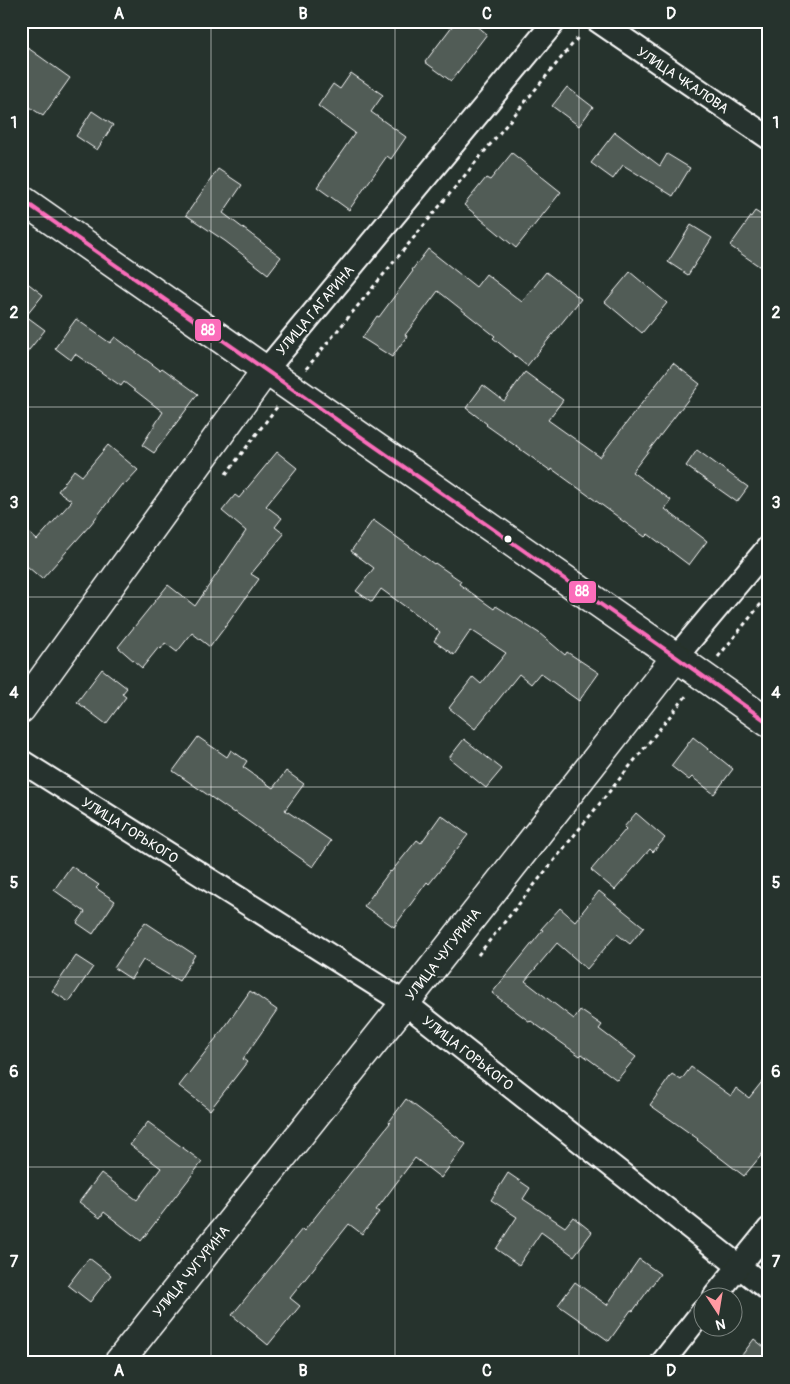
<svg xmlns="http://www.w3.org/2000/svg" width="790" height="1384" font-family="Pangolin,sans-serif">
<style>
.building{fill:#515c57;stroke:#fff}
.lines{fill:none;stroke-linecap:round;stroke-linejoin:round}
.minor-casing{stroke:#fff;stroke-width:26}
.tertiary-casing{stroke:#fff;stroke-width:31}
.path{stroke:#fff;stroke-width:3;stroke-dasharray:4 4;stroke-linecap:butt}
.minor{stroke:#26332d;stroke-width:22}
.tertiary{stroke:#26332d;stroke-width:28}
.bus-1-casing{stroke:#26332d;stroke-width:8}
.bus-1{stroke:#fb6dba;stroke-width:4}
.grid{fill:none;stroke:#fff;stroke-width:1;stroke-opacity:0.55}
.bus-dot{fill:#fff;stroke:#26332d;stroke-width:2}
.labels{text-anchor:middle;stroke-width:4.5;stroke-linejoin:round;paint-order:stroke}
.street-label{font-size:14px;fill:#fff;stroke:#26332d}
.line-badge{stroke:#26332d;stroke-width:2}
.badge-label{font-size:14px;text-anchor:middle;font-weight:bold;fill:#fff}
.neatline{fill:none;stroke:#fff;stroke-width:2}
.grid-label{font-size:16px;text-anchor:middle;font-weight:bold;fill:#fff}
</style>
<rect width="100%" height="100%" fill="#26332d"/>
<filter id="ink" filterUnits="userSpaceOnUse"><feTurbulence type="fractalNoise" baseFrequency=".02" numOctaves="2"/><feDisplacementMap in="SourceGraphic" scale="10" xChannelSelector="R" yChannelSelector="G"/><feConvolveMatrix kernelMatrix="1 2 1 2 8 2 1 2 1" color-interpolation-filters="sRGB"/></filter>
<g filter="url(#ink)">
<g class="building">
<polygon points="456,21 471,21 487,34 451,81 425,62"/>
<polygon points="21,43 70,78 43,116 21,101"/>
<polygon points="351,73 383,95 371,112 406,137 391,159 387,156 349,210 317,187 355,133 318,106 333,84 340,89"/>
<polygon points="567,87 593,107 579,126 552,106"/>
<polygon points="92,111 113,125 97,150 76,136"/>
<polygon points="615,132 660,166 667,154 690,168 673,196 623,165 613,179 591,163"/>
<polygon points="512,153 561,192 516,248 464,205 486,178 490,180"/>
<polygon points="218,169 242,185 223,213 281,257 268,274 225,241 186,215"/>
<polygon points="755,211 769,220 769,273 730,246"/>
<polygon points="691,225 712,238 688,275 668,262"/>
<polygon points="428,249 476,287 486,274 522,302 546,272 581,299 527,366 493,338 495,336 438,291 405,335 407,336 392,357 362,338 377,316 379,317 413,271 412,270"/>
<polygon points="630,272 667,303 642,333 605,302"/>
<polygon points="21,278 43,295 26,316 45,330 21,360"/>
<polygon points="76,319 110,343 115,337 160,370 162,368 198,394 154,453 142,445 163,412 124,382 121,386 75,354 71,360 55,348"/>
<polygon points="673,363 700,384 632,472 671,500 665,509 707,541 689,565 648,534 645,537 620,519 621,519 552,469 551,471 486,425 487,424 466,408 483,385 504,401 525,372 563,400 548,420 600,457"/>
<polygon points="108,445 138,470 124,485 122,484 91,524 42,579 21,561 21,526 37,540 72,501 58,491 74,470 82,476"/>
<polygon points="697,450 748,487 737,502 686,466"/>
<polygon points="277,452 297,468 266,506 282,518 275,527 284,534 251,574 259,579 228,623 210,647 192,633 177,652 165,643 161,649 159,647 142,668 118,647 168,585 195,606 246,531 222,511 235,495 239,498"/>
<polygon points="373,520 434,564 435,563 461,581 459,584 494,609 496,606 539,633 565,655 567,652 599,673 579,701 540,673 531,684 519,674 475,729 449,708 473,677 481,684 506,653 471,630 454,655 434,641 440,632 381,589 372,602 356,591 374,568 351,551"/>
<polygon points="102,669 127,688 122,694 126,697 106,724 77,702"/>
<polygon points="198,737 227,757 231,750 247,761 243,767 273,788 286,771 304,784 285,810 331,841 313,867 235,812 234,813 173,771"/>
<polygon points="693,737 733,769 714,794 692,777 689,780 671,766"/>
<polygon points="464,739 502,769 486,788 449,758"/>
<polygon points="636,813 665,838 653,852 650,849 615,890 591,870 626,829 624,827"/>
<polygon points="441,815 468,835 429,884 427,882 394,927 364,906 390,871 391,872 417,840 421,843"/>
<polygon points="71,866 99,885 96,888 115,901 93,934 77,923 85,912 54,890"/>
<polygon points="599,891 644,927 630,944 617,934 587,969 557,943 525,981 574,1019 580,1010 602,1025 599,1029 636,1057 617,1080 582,1054 580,1056 531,1021 530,1022 492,993 543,930 541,929 560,908 575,921"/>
<polygon points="145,922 195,955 179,981 143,960 131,979 114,968"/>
<polygon points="76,956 93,967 69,1002 52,991"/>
<polygon points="250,991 277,1010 243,1059 247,1062 210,1110 179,1086 227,1024"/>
<polygon points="691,1067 731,1096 736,1088 749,1098 769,1073 769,1146 744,1176 697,1140 698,1139 650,1105 672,1074 681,1080"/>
<polygon points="406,1099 466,1144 441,1178 415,1158 376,1210 379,1212 362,1234 349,1224 290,1298 300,1306 268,1345 232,1315 302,1229 304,1231 390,1123 389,1122"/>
<polygon points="148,1122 202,1162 141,1241 104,1212 100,1218 79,1202 101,1173 137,1200 161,1168 130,1145"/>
<polygon points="508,1173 530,1188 523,1199 565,1227 573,1217 592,1232 574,1256 541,1232 519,1265 496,1249 517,1217 491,1200"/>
<polygon points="89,1258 111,1275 90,1302 68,1285"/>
<polygon points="639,1259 660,1274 633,1311 631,1310 609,1341 558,1305 575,1282 607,1305"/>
<polygon points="754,1339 769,1351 769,1363 736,1363"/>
</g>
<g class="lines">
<defs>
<g id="minor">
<polyline points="598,21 769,138"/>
<polyline points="266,370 555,21"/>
<polyline points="676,657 769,546"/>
<polyline points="21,761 405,1003 769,1290"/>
<polyline points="715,1296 769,1229"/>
<polyline points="662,1363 702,1312"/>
</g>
<g id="tertiary">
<polyline points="21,199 676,657 769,723"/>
<polyline points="21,709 266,370"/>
<polyline points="118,1363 405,1003 676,657"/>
</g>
</defs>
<use href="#minor" class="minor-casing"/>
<use href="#tertiary" class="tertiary-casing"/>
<g class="path">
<polyline points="306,369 580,35"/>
<polyline points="226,474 277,407"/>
<polyline points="718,657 769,594"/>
<polyline points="478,955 687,695"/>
</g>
<use href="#minor" class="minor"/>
<use href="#tertiary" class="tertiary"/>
<defs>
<polyline id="bus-1" points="21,199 676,657 769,723"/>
</defs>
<use href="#bus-1" class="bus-1-casing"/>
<use href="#bus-1" class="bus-1"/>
</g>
</g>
<path class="grid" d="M 211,21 L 211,1363M 395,21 L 395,1363M 579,21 L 579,1363M 21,217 L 769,217M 21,407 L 769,407M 21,597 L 769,597M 21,787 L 769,787M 21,977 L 769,977M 21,1167 L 769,1167"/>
<circle class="bus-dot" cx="508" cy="539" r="4.5"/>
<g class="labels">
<g class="street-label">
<text transform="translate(683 80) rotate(34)" y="5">УЛИЦА ЧКАЛОВА</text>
<text transform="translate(315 310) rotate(-50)" y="5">УЛИЦА ГАГАРИНА</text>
<text transform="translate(130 830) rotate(32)" y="5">УЛИЦА ГОРЬКОГО</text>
<text transform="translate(443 954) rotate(-52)" y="5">УЛИЦА ЧУГУРИНА</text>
<text transform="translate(468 1053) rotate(38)" y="5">УЛИЦА ГОРЬКОГО</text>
<text transform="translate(191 1271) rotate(-51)" y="5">УЛИЦА ЧУГУРИНА</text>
</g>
</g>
<g class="line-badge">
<rect x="194" y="318" width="28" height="24" rx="5" fill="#fb6dba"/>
<rect x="568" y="580" width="29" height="24" rx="5" fill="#fb6dba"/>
</g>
<g class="badge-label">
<text x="208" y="335">88</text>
<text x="582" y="596">88</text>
</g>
<rect width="790" height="1384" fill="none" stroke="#26332d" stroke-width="55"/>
<g transform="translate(718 1312) rotate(168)"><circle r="24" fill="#26332d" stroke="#7d8581"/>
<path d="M0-4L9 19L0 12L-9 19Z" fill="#ff9aa2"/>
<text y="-8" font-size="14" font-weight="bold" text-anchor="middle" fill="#ffffff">N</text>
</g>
<rect x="28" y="28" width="734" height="1328" class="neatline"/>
<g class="grid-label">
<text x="119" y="19">A</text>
<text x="303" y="19">B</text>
<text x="487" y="19">C</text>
<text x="671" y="19">D</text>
<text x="14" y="128">1</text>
<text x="776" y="128">1</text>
<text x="14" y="318">2</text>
<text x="776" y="318">2</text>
<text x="14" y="508">3</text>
<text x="776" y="508">3</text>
<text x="14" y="698">4</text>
<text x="776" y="698">4</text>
<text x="14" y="888">5</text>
<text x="776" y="888">5</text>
<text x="14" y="1077">6</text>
<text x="776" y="1077">6</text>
<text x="14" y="1267">7</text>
<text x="776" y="1267">7</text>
<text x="119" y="1376">A</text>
<text x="303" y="1376">B</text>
<text x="487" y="1376">C</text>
<text x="671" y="1376">D</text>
</g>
</svg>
